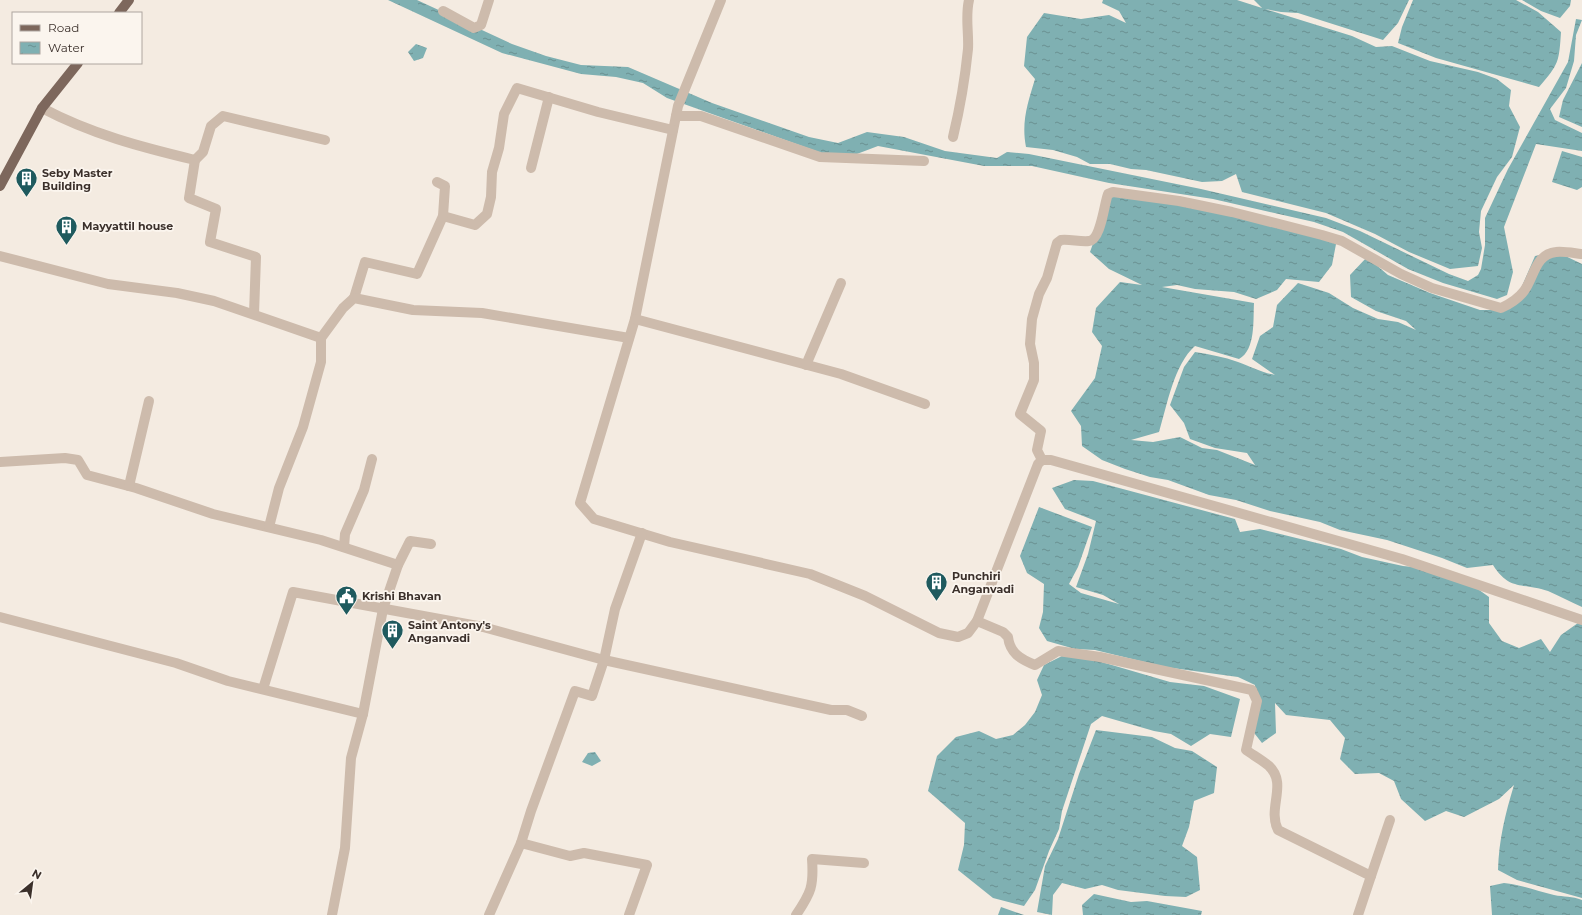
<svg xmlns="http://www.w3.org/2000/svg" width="1582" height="915" font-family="Montserrat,sans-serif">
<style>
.water{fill:url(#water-ripples)}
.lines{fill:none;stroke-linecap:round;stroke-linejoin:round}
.minor{stroke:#cdbbac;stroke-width:10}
.major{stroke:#7d675c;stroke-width:10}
.labels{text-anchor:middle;stroke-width:3.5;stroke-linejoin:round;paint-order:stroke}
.poi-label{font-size:11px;font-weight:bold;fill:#3b302b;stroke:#fbf5ee;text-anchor:start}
</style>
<defs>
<pattern id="water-ripples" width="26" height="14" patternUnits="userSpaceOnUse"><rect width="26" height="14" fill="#7fb0b2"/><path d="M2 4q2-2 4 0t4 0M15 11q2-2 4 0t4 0" fill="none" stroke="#699091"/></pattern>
</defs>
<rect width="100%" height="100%" fill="#f4ebe1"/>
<g class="water">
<polygon points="388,0 417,0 512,44 546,56 581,65 628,67 712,103 809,137 838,143 867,132 904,137 945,151 997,158 1007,152 1029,154 1201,189 1326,218 1360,231 1449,274 1468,281 1478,275 1481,269 1485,245 1485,218 1508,169 1568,62 1576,19 1582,20 1576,35 1574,61 1566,88 1550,109 1555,120 1582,133 1582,151 1536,144 1504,227 1513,272 1507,295 1497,299 1443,283 1408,269 1343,232 1314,222 1213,199 1109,183 1032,166 984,166 878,146 841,160 667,98 643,83 616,77 581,74 502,53"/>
<path d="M 1103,0 L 1237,0 L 1262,8 L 1254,0 L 1409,0 L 1398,23 L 1383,40 L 1298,13 L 1281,12 L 1265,9 L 1352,36 L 1376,47 L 1392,46 L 1430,61 L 1478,72 L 1497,79 L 1511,90 L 1509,106 L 1520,127 L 1512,157 L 1497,177 L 1481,211 L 1479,232 L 1482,248 L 1478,266 L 1450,269 L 1409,252 L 1375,234 L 1326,213 L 1242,192 L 1236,174 L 1222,181 L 1202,182 L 1146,170 L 1131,169 L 1110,164 L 1090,164 L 1077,157 L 1053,150 L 1026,147 C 1021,122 1028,102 1035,79 L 1024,66 L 1027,37 L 1044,13 L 1081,19 L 1109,15 L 1126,23 L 1119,11 L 1102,3 Z"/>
<path d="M 1413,0 L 1516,0 L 1538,12 L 1561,32 C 1559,62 1559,64 1539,87 L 1436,58 L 1398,43 L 1402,27 Z"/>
<polygon points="1522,0 1571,0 1570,6 1560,18 1541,11"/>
<polygon points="416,44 427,48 423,58 414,61 408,52"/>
<polygon points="1582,63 1582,127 1559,117 1563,100"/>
<polygon points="1562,151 1582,157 1582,187 1577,190 1552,182"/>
<path d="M 1111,193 L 1133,194 L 1337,239 L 1332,265 L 1319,282 L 1286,279 L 1277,290 L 1256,299 L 1234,292 L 1195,289 L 1177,285 L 1162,287 L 1254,303 C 1253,319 1256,350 1239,359 L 1195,346 C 1174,364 1167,406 1159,432 L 1131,440 L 1153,442 L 1180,437 L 1202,448 L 1217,450 L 1255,465 L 1247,453 L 1215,448 L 1190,439 L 1184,423 L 1170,405 L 1184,367 L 1195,352 C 1209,354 1224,357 1238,362 C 1252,367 1260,372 1275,375 L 1252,359 L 1260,336 L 1273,327 L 1277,305 L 1298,283 L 1329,293 L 1353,308 L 1378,319 L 1398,322 L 1416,330 L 1406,321 L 1376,311 L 1351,297 L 1350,275 L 1367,257 L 1388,275 L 1430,293 L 1480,310 L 1496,310 L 1516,300 L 1535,256 L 1557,252 L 1582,264 L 1582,607 C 1570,602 1560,596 1548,591 C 1523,582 1510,592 1493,565 L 1467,568 L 1442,558 L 1387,540 L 1340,530 L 1320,522 L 1270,511 L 1236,500 L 1209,495 L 1168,480 L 1150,477 L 1125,469 L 1102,460 L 1082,446 L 1081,426 L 1071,411 L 1095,378 L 1102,346 L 1092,332 L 1096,308 L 1120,282 L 1142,285 L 1109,269 L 1090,252 Z"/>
<path d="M 1074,480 L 1093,481 L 1235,519 L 1240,532 L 1260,529 L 1341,549 L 1362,557 L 1403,566 L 1424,568 L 1475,587 L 1489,597 L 1489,623 L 1502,641 L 1519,648 L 1541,639 L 1550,652 L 1561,635 L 1578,623 L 1582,624 L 1582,898 L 1517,880 L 1498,870 C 1499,839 1505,815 1514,785 L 1499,799 L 1464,817 L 1446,811 L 1425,821 L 1401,799 L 1394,781 L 1379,773 L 1355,774 L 1340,759 L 1345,738 L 1330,720 L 1286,715 L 1275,703 L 1276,733 L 1262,743 L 1251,729 L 1255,701 L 1255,685 L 1238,677 L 1165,667 L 1095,650 L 1075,649 L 1047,641 L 1039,628 L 1043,612 L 1044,584 L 1027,573 L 1020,556 L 1039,507 L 1092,527 L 1078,567 L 1069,584 L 1081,593 L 1119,604 L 1103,595 L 1076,587 L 1088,554 L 1096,521 L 1065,509 L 1052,488 Z"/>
<polygon points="1062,656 1088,658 1170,682 1204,686 1240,699 1231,737 1210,734 1191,746 1171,734 1154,731 1102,716 1091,724 1062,811 1059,829 1049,851 1035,890 1024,906 993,898 958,870 964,845 965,823 928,791 937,756 956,737 979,731 996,739 1013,735 1025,725 1035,712 1042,695 1037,680 1044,665"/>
<polygon points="1096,730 1152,737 1175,748 1192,751 1217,767 1214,793 1194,801 1189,827 1182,846 1197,857 1200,890 1186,897 1165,896 1118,890 1102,885 1085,889 1062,883 1053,895 1052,915 1037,912 1045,866 1058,839 1079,774"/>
<polygon points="595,752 601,761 592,766 582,762 588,753"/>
<path d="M 1504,883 C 1522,885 1537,891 1554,895 C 1564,897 1572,896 1582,900 L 1582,915 L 1492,915 L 1490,886 Z"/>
<polygon points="1094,894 1131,902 1147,901 1202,911 1201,915 1083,915 1082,905"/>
<polygon points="1001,907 1024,915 998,915"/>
</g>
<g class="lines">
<g class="minor">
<polyline points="721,0 678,106 635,319 580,503 594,519 670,542 810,574 865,596 939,633 958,637 968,633 977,621 1038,464 1042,460 1051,460 1402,559 1582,620"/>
<polyline points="443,11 474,28 481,25 489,0"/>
<path d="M 42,108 C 91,134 141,147 195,160 L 203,152 L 211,126 L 223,116 L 325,140"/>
<polyline points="676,116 701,116 820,157 924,161"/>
<path d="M 953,137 C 960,108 965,79 968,49 C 969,32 965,17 969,0"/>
<polyline points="195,160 189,198 216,209 210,242 256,257 254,314"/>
<polyline points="531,168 549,97"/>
<polyline points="443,216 475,225 487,214 491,197 492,172 499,148 504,114 517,88 598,112 673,130"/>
<polyline points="0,256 108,284 177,293 214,301 321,338"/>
<polyline points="354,298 365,262 417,274 443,216 445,186 437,182"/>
<polyline points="635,319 841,374 925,404"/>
<polyline points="806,365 841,283"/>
<path d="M 1042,460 L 1037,450 L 1041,431 L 1020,414 L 1034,380 L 1034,363 L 1030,344 L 1032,319 L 1039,294 L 1047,278 L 1057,243 L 1061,240 C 1070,239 1080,242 1089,241 C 1101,240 1104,204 1108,194 L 1113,192 L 1179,201 L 1232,212 L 1322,235 L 1342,241 L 1401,274 L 1432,288 L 1501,308 C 1510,304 1518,299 1524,291 C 1534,278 1535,254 1556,252 C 1563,251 1573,253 1581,254"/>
<polyline points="0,462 65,458 78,460 87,475 136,488 213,514 321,540 398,565"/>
<polyline points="129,486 149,401"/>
<polyline points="269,527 279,488 303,427 321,362 321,338 343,308 354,298 413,310 482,313 629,338"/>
<polyline points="344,547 345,534 364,490 372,459"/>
<polyline points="0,617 176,663 228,681 363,714"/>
<path d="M 977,621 L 1003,632 L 1008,637 C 1010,653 1020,659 1035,665 L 1058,651 L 1100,657 L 1252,690 L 1257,701 L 1246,750 C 1253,755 1262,760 1269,766 C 1288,784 1267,808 1278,830 L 1371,876 L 1358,915"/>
<polyline points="263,689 293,592 483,627 604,660 831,710 847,710 862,716"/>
<polyline points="521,843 570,856 584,853 647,865 629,915"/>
<polyline points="1371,876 1390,820"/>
<polyline points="332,915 345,848 351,758 363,714 383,609 398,565 410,541 431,544"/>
<polyline points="489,915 521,843 531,811 575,691 592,696 604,660 615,609 642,533"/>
<path d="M 796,915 C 811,893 814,886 812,859 L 864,863"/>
</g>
<g class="major">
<polyline points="119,13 129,0"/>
<polyline points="0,186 42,108 78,63"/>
</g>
</g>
<defs>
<symbol id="building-pin" viewBox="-11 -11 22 30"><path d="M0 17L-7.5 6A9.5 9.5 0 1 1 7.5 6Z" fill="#1f5a5e" stroke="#fbf5ee"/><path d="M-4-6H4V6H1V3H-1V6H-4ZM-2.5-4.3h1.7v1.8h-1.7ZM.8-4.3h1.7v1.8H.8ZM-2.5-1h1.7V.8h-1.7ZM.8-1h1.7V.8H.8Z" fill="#fff"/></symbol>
<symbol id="civic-pin" viewBox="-11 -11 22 30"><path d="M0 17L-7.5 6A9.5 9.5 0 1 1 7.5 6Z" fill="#1f5a5e" stroke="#fbf5ee"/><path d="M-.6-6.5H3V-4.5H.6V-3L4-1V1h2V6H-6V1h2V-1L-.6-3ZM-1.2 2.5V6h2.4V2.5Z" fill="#fff"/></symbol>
</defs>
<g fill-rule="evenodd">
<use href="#building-pin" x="14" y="166" width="25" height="34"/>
<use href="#building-pin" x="54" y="214" width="25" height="34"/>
<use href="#building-pin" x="924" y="570" width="25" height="34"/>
<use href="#civic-pin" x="334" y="584" width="25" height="34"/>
<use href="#building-pin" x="380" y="618" width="25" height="34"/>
</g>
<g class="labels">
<g class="poi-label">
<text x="42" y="177">Seby Master<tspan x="42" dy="13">Building</tspan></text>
<text x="82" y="230">Mayyattil house</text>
<text x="952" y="580">Punchiri<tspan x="952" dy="13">Anganvadi</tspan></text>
<text x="362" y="600">Krishi Bhavan</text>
<text x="408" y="629">Saint Antony's<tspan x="408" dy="13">Anganvadi</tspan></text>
</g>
</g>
<rect x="12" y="12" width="130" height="52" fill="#fbf5ee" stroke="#aea6a0"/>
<rect x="20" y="25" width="20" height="6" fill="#7d675c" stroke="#aea6a0"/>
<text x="48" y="32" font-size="12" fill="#3b302b">Road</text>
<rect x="20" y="42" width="20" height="12" fill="url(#water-ripples)" stroke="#aea6a0"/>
<text x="48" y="52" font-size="12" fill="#3b302b">Water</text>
<g transform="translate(32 883) rotate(29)" stroke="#fbf5ee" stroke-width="3" paint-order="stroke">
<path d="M0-3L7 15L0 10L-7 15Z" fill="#3b302b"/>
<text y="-6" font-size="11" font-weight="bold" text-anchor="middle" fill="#3b302b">N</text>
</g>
</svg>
